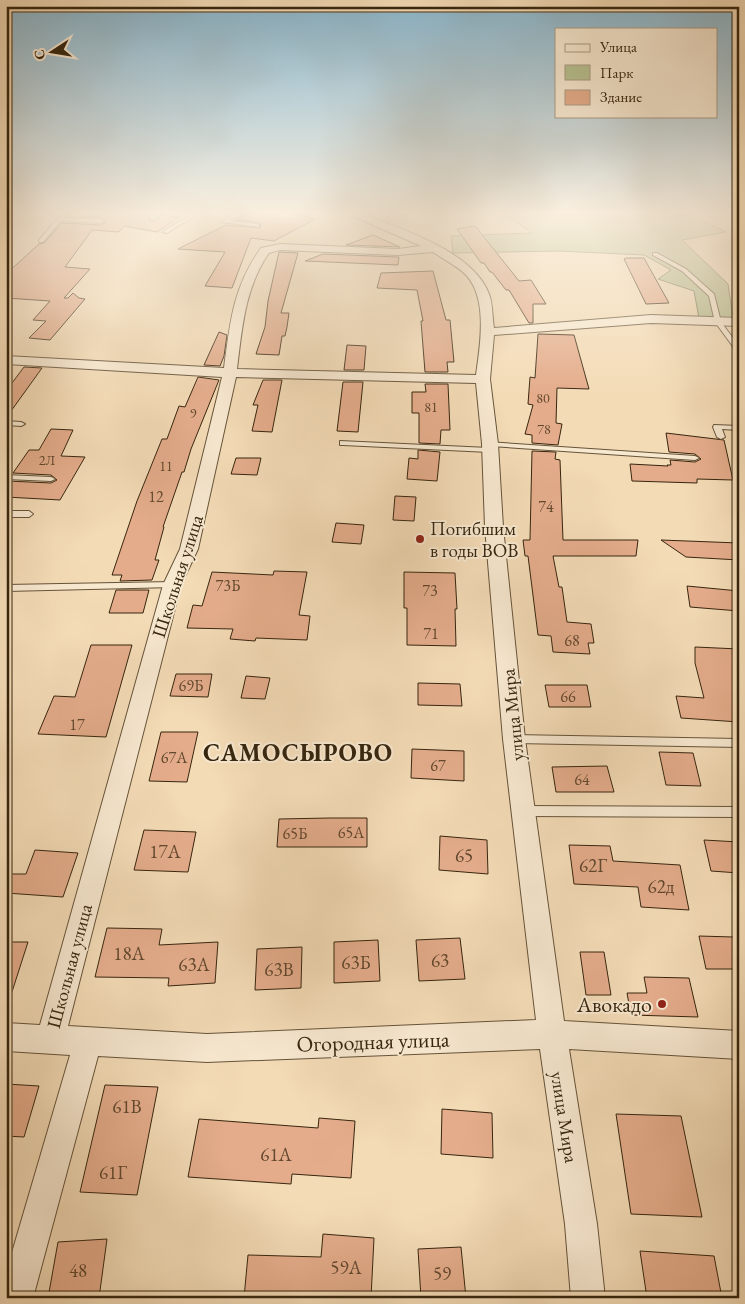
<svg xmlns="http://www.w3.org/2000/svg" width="745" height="1304" font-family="'EB Garamond',serif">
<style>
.green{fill:#b7c191;stroke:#777450}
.building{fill:#e4ac8b;stroke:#37260f}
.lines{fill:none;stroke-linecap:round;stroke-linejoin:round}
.service-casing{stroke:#665339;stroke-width:2}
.minor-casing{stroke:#665339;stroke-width:2}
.service{fill:#f7e8d0;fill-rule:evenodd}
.minor{fill:#f7e8d0;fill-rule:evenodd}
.poi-dot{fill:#8f2418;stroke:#f7e8d0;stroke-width:2}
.labels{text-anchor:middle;stroke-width:4;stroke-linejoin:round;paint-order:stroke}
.far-number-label{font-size:14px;fill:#62482e}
.number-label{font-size:16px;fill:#62482e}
.poi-label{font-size:19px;fill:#37260f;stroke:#f7e8d0;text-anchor:start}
.street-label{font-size:19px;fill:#37260f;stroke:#f7e8d0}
.near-number-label{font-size:19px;fill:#62482e}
.near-poi-label{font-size:22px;fill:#37260f;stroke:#f7e8d0;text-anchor:end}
.near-street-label{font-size:22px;fill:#37260f;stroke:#f7e8d0}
.district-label{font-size:24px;font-weight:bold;letter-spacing:1px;fill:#37260f;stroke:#f7e8d0}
</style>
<rect width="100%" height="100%" fill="#f3dbb6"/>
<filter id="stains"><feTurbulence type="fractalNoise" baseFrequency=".004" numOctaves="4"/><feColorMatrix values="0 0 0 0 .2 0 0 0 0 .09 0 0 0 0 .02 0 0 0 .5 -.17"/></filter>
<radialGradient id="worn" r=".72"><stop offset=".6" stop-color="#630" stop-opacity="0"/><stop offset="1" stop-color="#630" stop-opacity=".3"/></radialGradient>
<polygon class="green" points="501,211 684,211 726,232 682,240 728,284 733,318 699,318 694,291 658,279 671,270 644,255 559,251 453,253 451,236 532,233"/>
<g class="building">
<polygon points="85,211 137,211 136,213 151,214 148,217 150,221 155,221 162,215 180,217 157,232 124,226 119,232 92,230 65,267 90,269 64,298 68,298 73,293 79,298 85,299 50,340 29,338 46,321 33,320 50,301 6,298 6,274 39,244 44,243 62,223 101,225 106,222 101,217 79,217"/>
<polygon points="252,211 284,211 315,219 274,241 251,238 232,288 205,286 225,252 178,249 226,225 260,228 261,225 258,222 236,220"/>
<polygon points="473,226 476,227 519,281 531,280 546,304 533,304 533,323 529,323 509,290 506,290 492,272 490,272 484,263 481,263 457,229"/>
<polygon points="373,235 400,247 346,245"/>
<polygon points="279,252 298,253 281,313 289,313 287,327 285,336 282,336 279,355 256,354 265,327 268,301"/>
<polygon points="323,254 398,257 399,257 398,265 305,261"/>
<polygon points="626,258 644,258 669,303 646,304 624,259"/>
<polygon points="433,271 446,320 450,320 454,362 447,362 448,372 425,372 421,321 423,321 417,290 377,288 381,273"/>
<polygon points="219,332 227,335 224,356 220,366 204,365"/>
<polygon points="538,334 574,335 589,389 557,388 556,423 562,424 558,445 532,443 532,435 525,434 533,405 528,404 530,377 535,378"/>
<polygon points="347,345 366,346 364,370 344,370"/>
<polygon points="24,367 42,368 6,418 6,391"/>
<polygon points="198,377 219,380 191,449 184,472 182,472 163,527 164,527 155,560 159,560 152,580 120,581 122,575 112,575 137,501 162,439 167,439 179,406 185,407"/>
<polygon points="263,380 282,380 272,432 252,431 258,405 253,405"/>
<polygon points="343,382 363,382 358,432 337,431"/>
<polygon points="425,384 448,384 450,430 441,430 440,444 419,443 419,413 412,413 412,392 426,392"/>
<polygon points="51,429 73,430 61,456 85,457 60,500 6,497 6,484 8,481 51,483 57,480 51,475 13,473 29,450 39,450"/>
<polygon points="666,433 724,440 733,480 697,479 697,483 632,481 630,464 668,466 667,465 671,465 670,460 695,462 701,459 695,454 669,452"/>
<polygon points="418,450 440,452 437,481 407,479 409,458 418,459"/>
<polygon points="532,451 556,452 555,459 560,460 563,540 638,540 636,556 553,556 559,587 562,587 567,622 591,624 594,643 588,643 590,654 553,652 551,636 538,635 528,556 525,556 523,540 530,540"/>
<polygon points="236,458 261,458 257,475 231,474"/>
<polygon points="395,496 416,497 414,521 393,520"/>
<polygon points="336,523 364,525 361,544 332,542"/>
<polygon points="661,540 739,543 739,560 686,557"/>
<polygon points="274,571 307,572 299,615 310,616 307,640 256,638 255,641 230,639 233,629 187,628 193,605 202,606 212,572 273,575"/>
<polygon points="404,572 455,573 457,609 455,609 456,646 407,645 407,608 404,608"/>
<polygon points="687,586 739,591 739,611 690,607"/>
<polygon points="116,590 149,590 143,613 109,613"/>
<polygon points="91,645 132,645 106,737 38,734 54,696 75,697"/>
<polygon points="695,647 739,649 739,722 681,718 676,696 704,698 695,663"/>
<polygon points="176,674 212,674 208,697 170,696"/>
<polygon points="246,676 270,678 265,699 241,698"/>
<polygon points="418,683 460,684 462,706 418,705"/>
<polygon points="545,685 587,685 591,707 549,707"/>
<polygon points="161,732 198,732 187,782 149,781"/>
<polygon points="412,749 464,751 464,781 411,778"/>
<polygon points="659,752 693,753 701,786 666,785"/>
<polygon points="607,766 614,792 556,792 552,767"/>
<polygon points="330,818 367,818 367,847 277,847 279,819"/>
<polygon points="144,830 196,832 188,872 134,870"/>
<polygon points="440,836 487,840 488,874 439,870"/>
<polygon points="704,840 739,842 739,873 711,871"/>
<polygon points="569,845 610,846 613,861 680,865 689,910 641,907 638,887 574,884"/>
<polygon points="35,850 78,853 63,897 6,893 6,874 26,874"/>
<polygon points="107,928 162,929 159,945 218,942 215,983 168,986 169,978 95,977"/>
<polygon points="699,936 733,937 739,960 739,969 706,969"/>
<polygon points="460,938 465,979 419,981 416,940"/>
<polygon points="378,940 380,981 334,983 334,942"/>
<polygon points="6,942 28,942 10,998 6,997"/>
<polygon points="302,947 301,988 255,990 257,949"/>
<polygon points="580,952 604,952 611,995 586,995"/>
<polygon points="644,977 689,978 698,1017 631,1015 627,993 647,993"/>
<polygon points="6,1084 39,1086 24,1137 6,1136"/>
<polygon points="105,1085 158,1087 137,1195 80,1192"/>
<polygon points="442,1109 492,1113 493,1158 441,1154"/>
<polygon points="616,1114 681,1116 702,1217 631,1214"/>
<polygon points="319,1118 355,1121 351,1178 292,1174 291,1184 188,1177 199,1119 318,1128"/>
<polygon points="323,1234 374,1238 371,1298 293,1293 293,1298 244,1298 248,1255 321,1257"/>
<polygon points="107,1239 99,1298 48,1298 58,1242"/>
<polygon points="461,1247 466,1298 421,1298 418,1249"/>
<polygon points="640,1251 714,1256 722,1298 647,1298"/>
</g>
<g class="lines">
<defs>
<g id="service">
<polygon points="64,211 69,211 64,218 101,219 104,221 101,223 61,221 43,242 39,242 39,240"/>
<polygon points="159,211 165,211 154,219 150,219 150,217"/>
<polygon points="197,211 203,211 167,233 162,232"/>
<polygon points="240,211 246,211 230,221 257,224 259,225 259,227 221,222"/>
<polygon points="653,253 657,253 686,269 714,294 721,322 739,346 739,353 737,352 715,322 709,296 682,271 653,255"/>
<polygon points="6,421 21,422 25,424 21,426 6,425"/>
<polygon points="714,425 739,426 739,430 722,429 725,437 721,439 717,437 713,427"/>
<polygon points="340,441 489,448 493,450 489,452 343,445 340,445"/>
<polygon points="487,442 695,456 699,458 695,460 490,446 486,444"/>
<polygon points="6,475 51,477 55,479 51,481 6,479"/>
<polygon points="6,511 29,511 33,514 29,517 6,517"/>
<polygon points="172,582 177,585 175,587 6,591 6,585"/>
<polygon points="514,735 739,739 739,747 514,743 510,742 509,739 510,736"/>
<polygon points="524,806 739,807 739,817 524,816 520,815 518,811 520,807"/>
</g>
<path id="minor" d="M 341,211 L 356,211 C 396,228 472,249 489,294 C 493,304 492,317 494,328 L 651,315 L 739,318 L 739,326 L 651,323 L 494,335 L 490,379 L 498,444 L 503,527 L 525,739 L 564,1021 L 739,1031 L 739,1059 L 569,1049 L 597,1224 L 605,1298 L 571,1298 L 565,1224 L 540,1049 L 207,1062 L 98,1056 L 33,1298 L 6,1298 L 6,1273 L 70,1055 L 6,1051 L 6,1023 L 40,1025 L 163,585 L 180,549 L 222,377 L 6,364 L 6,356 L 224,368 C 230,323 233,287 261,248 L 280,244 L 398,249 L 421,246 ZM 280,250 L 398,255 L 433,252 C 443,259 459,267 467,276 C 488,300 480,346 476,375 L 237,369 C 242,328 245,287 269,253 ZM 236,377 L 476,383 L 482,444 L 485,527 L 503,739 L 536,1020 L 207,1034 L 68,1026 L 181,585 L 198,549 Z"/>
</defs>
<use href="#service" class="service-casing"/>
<use href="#minor" class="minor-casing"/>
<use href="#service" class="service"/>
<use href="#minor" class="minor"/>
</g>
<linearGradient id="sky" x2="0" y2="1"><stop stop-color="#89b7cf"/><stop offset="0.54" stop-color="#faefde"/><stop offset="1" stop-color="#faefde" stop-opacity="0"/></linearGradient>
<rect width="745" height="394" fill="url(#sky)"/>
<g class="poi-dot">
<circle cx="420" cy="539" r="5"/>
<circle cx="662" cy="1004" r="5"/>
</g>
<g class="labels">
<g class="far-number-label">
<text x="543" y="403">80</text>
<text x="431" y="412">81</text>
<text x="193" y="418">9</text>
<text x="544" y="434">78</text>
<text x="47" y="465">2Л</text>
<text x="166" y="471">11</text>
</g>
<g class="number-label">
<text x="156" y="502">12</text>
<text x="546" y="512">74</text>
<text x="228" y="591">73Б</text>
<text x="430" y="596">73</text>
<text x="431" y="639">71</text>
<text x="572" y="646">68</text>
<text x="191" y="691">69Б</text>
<text x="568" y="702">66</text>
<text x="77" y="730">17</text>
<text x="174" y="763">67А</text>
<text x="438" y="771">67</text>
<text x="582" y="785">64</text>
<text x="351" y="838">65А</text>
<text x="295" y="839">65Б</text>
</g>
<g class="poi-label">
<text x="430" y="535">Погибшим<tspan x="430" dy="22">в годы ВОВ</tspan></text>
</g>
<g class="street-label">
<text transform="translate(177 576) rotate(-72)" y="7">Школьная улица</text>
<text transform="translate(512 715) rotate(-96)" y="7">улица Мира</text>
<text transform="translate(69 966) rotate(-75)" y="7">Школьная улица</text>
<text transform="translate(565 1117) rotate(81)" y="7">улица Мира</text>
</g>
<g class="near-number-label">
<text x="165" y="858">17А</text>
<text x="464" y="862">65</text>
<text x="593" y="872">62Г</text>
<text x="661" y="893">62д</text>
<text x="129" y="960">18А</text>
<text x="440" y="967">63</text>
<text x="356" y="969">63Б</text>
<text x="194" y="971">63А</text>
<text x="279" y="976">63В</text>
<text x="127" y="1113">61В</text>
<text x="276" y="1161">61А</text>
<text x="113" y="1179">61Г</text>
<text x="346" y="1274">59А</text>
<text x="78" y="1277">48</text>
<text x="442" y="1280">59</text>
</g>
<g class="near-poi-label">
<text x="652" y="1012">Авокадо</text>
</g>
<g class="near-street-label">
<text transform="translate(373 1041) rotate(-2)" y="8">Огородная улица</text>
</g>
<g class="district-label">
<text x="298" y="761">САМОСЫРОВО</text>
</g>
</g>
<rect width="745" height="1304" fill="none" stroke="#f3dbb6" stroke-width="25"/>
<rect x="8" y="8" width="730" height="1289" fill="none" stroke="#37260f" stroke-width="2.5"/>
<rect x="12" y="12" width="720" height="1279" fill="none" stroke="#37260f"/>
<rect x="555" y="28" width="162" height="90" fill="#f7e8d0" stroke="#aa9a83"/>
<rect x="565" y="44" width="25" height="8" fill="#f7e8d0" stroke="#aa9a83"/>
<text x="600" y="52" font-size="15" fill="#37260f">Улица</text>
<rect x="565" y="65" width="25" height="15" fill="#b7c191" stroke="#aa9a83"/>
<text x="600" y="78" font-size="15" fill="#37260f">Парк</text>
<rect x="565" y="90" width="25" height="15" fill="#e4ac8b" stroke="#aa9a83"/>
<text x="600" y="102" font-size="15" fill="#37260f">Здание</text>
<g transform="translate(52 52) rotate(258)" stroke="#f7e8d0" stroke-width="4" paint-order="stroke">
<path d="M0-4L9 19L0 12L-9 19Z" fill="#37260f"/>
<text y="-8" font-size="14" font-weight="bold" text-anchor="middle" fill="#37260f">С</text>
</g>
<rect width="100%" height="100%" filter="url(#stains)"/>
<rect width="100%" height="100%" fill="url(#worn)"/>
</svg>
